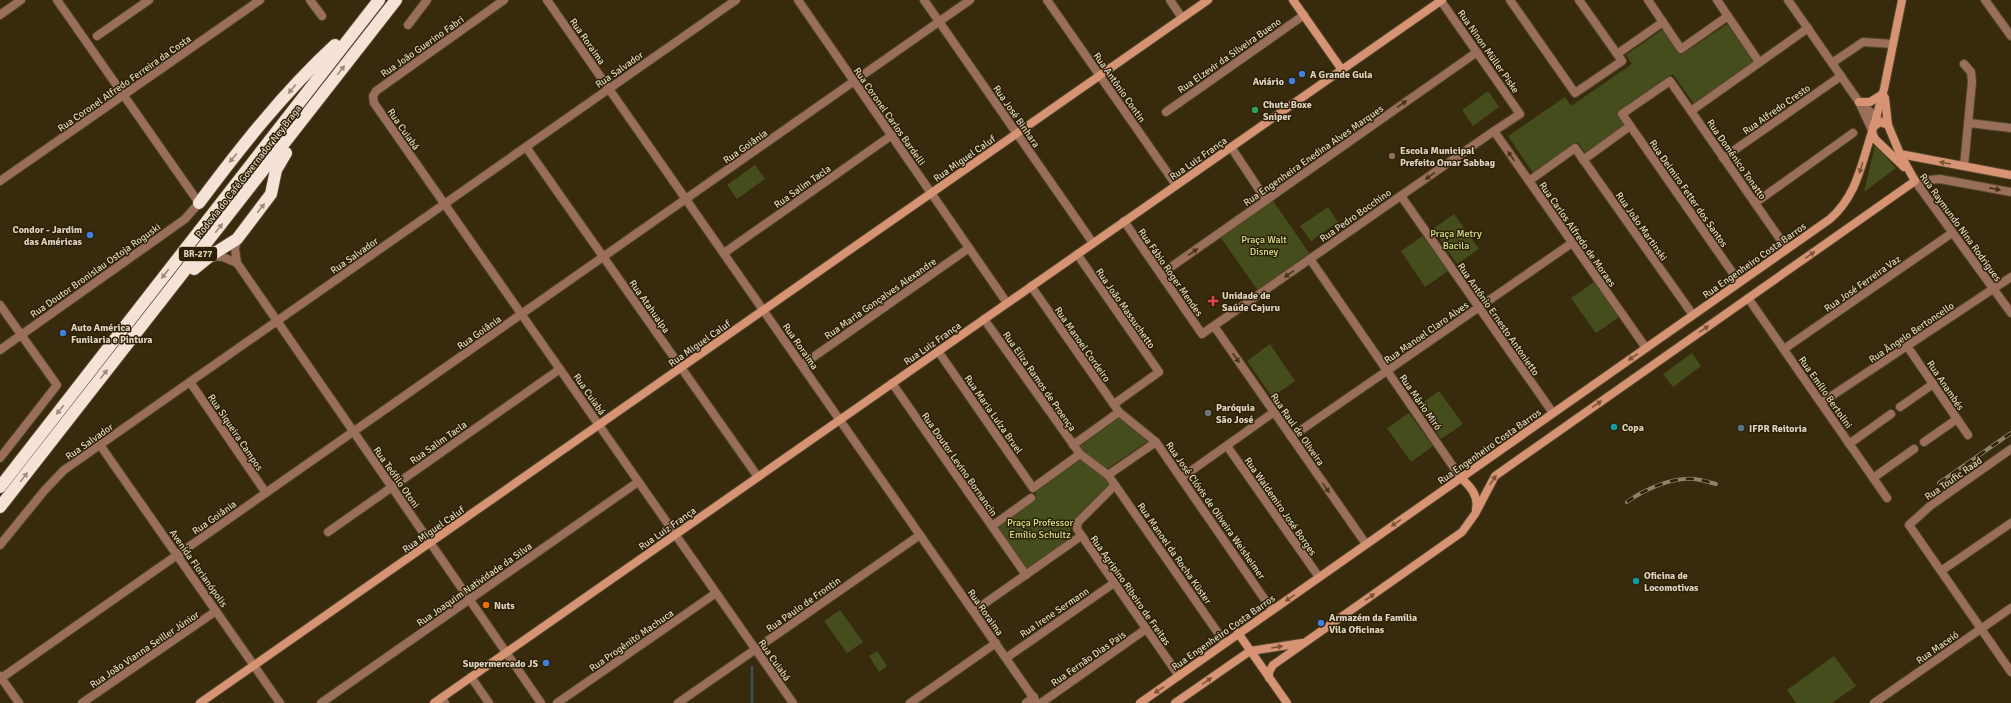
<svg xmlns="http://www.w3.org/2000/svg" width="2011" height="703" font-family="Signika,sans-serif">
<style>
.green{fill:#464d1d}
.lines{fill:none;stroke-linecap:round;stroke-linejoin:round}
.stream{stroke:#435156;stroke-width:2.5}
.street-casing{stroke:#52452a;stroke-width:10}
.secondary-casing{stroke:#52452a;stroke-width:10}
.highway-casing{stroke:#52452a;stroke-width:14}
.street{stroke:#996f5b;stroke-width:8}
.secondary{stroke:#d69474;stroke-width:8}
.highway{stroke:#f7e2d8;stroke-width:12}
.rail-casing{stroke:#8c826b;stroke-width:4}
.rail{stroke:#2d2003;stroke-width:2.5;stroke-dasharray:8;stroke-linecap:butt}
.oneway{fill:#9c8b78}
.oneway2{fill:#483419}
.oneway3{fill:#795436}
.shop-dot{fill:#3f7fe0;stroke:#2d2003;stroke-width:1.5}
.leisure-dot{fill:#2e9e5b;stroke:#2d2003;stroke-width:1.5}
.education-dot{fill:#8d6e63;stroke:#2d2003;stroke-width:1.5}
.health-dot{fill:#e0444e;stroke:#2d2003;stroke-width:1.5}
.worship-dot{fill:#6b7280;stroke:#2d2003;stroke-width:1.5}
.culture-dot{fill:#0f9aa8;stroke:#2d2003;stroke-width:1.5}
.service-dot{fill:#5c6f8a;stroke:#2d2003;stroke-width:1.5}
.food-dot{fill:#e8710a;stroke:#2d2003;stroke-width:1.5}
.labels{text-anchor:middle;stroke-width:3;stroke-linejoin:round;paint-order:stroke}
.shield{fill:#2d2003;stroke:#a99f8b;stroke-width:1}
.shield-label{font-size:9px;font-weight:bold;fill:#ded5c5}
.street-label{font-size:10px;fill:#ded5c5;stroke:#2d2003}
.poi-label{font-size:10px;font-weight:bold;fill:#ded5c5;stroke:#2d2003;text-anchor:start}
.park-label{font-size:10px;fill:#d3e190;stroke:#2d2003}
</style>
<rect width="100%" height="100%" fill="#372a0d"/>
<g class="green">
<polygon points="1727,24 1754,63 1694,104 1673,74 1617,112 1627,126 1586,154 1578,142 1533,173 1508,136 1565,97 1571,106 1632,64 1626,55 1663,29 1681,55"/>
<polygon points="1488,91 1499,107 1473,126 1462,110"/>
<polygon points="1875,145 1896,168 1864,192"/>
<polygon points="755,165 765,179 737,199 727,185"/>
<polygon points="1271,198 1310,254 1258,291 1219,235"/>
<polygon points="1328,207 1338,222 1311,241 1300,226"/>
<polygon points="1454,214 1479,249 1457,264 1433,229"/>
<polygon points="1423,236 1448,271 1425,287 1401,251"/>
<polygon points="1594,282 1619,317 1596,333 1571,298"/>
<polygon points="1270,344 1295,381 1272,397 1247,361"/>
<polygon points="1692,353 1701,366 1673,387 1663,374"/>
<polygon points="1439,391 1463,424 1441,439 1418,406"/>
<polygon points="1409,413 1433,446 1411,462 1387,428"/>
<polygon points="1119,418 1148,441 1107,469 1083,452 1079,447"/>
<polygon points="1080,460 1105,478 1110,485 1075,520 1065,542 1027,569 997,526 1035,499 1036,491"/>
<polygon points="840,610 863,642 847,653 824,621"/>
<polygon points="877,651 887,666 879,672 869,656"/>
<polygon points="1834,656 1856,686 1832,703 1796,703 1787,690"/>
</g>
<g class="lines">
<polyline class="stream" points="752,703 752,667"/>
<defs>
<g id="street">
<polyline points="310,0 322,16"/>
<polyline points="504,0 376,91 373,96 374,103 793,703"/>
<polyline points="547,0 1037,703"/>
<polyline points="798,0 1007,303"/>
<polyline points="924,0 1093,243"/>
<polyline points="1047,0 1176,185"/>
<polyline points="1170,0 1182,18"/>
<polyline points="1510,0 1575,93 1622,61 1579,0"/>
<polyline points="1648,0 1681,49 1728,16"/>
<polyline points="1717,0 1759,62"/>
<polyline points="1788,0 1859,102 1872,130"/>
<polyline points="1985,0 2011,36"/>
<polyline points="0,15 21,0"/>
<polyline points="408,25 427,0"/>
<polyline points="97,36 149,0"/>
<polyline points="1617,54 1663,22"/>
<polyline points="1832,63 1863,42 1893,44"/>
<polyline points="1861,104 1881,121"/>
<polyline points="1691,111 1808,28"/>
<polyline points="1166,112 1304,15"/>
<polyline points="1969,123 2011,128"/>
<polyline points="1494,131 1646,348"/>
<polyline points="526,147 758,477"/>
<polyline points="1231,147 1266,200"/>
<polyline points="1723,158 1841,76"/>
<polyline points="1583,160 1630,126"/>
<polyline points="1964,166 1972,82 1971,72 1964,64"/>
<polyline points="0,181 260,0"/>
<polyline points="1529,181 1575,148 1693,315"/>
<polyline points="2011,192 1940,179 1915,181 2011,313"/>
<polyline points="1401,196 1553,413"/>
<polyline points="1755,203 1853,133"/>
<polyline points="1124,221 1202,334 1494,131 1520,114 1441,1"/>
<polyline points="237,239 235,249 237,263 541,703"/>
<polyline points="724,253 892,135"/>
<polyline points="1077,254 1159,372 1114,404"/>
<polyline points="211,256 223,257 237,263"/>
<polyline points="1310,259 1461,478"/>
<polyline points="1161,274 1477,52"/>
<polyline points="1739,282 1622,114 1670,81 1787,249"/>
<polyline points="1031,286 1119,412 1156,442 1272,610"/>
<polyline points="1748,298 1887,498"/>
<polyline points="0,305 57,385 0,458"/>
<polyline points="984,319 1080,454 1108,475 1225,643"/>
<polyline points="1214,326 1366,544"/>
<polyline points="1907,346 1968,435"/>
<polyline points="1784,349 1952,233"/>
<polyline points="0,350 185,219 199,203 57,0"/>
<polyline points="938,351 1033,488 1080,454"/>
<polyline points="802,365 969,248"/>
<polyline points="190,382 266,493"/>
<polyline points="892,383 1026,575"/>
<polyline points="1821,403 2011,277"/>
<polyline points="1900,407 1933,384"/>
<polyline points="1291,437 1572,243"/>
<polyline points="1924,442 1957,419"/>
<polyline points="1849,444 1891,414"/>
<polyline points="100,445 280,703"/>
<polyline points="1073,445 1119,412"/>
<polyline points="1227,446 1319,577"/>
<polyline points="2011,449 1930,506 1909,525 2011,672"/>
<polyline points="1108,475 1156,442"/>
<polyline points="1181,478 1274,412"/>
<polyline points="1873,478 1914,449"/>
<polyline points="1115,485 1078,522 1077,529 1179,676"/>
<polyline points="992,526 1031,498"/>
<polyline points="328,532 560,369"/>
<polyline points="0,545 44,491 64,470 736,0"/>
<polyline points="1941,571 2011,523"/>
<polyline points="974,611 1081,536"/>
<polyline points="1006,658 1114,583"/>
<polyline points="0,676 19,703"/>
<polyline points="471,677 489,703"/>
<polyline points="0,679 970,0"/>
<polyline points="441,698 445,703"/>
<polyline points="82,703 216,611"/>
<polyline points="321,703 638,482"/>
<polyline points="557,703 716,593"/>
<polyline points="678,703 920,535"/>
<polyline points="910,703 996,643"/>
<polyline points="1026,703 1034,697"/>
<polyline points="1041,703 1146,629"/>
<polyline points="1874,703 2011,608"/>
</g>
<g id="secondary">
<polyline points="1293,0 1342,70"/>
<polyline points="1902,0 1884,89 1872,132 1875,139 1904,167"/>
<polyline points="1885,98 1888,125"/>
<polyline points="1859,102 1870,102 1883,94"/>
<polyline points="1900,154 2011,175"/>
<path d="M 1461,478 C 1470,486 1479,496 1476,509"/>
<polyline points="1238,633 1287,703"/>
<polyline points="1269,678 1269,672 1273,665 1462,532 1475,514 1495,476 1915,181 1900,154 1888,125 1880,122 1873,127"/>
<polyline points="200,703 1208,0"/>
<polyline points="434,703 1442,0"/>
<path d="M 1140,703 L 1830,219 C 1857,195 1861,165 1872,132"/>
<polyline points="1175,703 1250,651 1302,643"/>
</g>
<g id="highway">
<path d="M 199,203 C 240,148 284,92 335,45"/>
<polyline points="194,269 210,256 237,239 271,194 276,170 286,153"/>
<polyline points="0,487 379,0"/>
<polyline points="0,507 396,0"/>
</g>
</defs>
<use href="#street" class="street-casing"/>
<use href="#secondary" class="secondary-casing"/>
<use href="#highway" class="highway-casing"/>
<use href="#street" class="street"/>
<use href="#secondary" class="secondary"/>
<use href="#highway" class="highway"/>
<defs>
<g id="rail">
<polyline points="1939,483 2011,433"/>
<path d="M 1627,502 C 1645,489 1672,477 1695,479 C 1702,480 1709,482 1716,484"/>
</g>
</defs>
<use href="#rail" class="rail-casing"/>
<use href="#rail" class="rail"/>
</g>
<defs><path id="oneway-solid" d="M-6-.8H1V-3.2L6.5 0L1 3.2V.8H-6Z"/></defs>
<g class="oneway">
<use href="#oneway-solid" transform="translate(341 70) rotate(-52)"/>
<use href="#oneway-solid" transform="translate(292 89) rotate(130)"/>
<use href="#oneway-solid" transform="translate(233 158) rotate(131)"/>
<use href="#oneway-solid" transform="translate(261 208) rotate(-52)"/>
<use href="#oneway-solid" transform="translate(219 228) rotate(-52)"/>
<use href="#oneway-solid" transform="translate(165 274) rotate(128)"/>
<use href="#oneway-solid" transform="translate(104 374) rotate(-52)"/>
<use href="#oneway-solid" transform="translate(60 410) rotate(128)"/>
<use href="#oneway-solid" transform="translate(24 477) rotate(-52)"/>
</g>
<g class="oneway2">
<use href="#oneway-solid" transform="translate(1402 104) rotate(-35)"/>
<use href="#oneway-solid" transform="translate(1511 156) rotate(-125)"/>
<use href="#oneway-solid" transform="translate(1430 176) rotate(145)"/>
<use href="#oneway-solid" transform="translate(1995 189) rotate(11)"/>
<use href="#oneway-solid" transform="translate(1193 252) rotate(-35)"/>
<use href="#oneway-solid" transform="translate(1289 274) rotate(145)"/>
<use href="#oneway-solid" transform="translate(1236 358) rotate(55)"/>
<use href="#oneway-solid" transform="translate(1326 488) rotate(55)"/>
</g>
<g class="oneway3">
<use href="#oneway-solid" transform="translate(1945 163) rotate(-170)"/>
<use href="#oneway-solid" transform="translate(1861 168) rotate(107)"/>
<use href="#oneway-solid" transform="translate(1810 255) rotate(-35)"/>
<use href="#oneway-solid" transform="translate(1704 329) rotate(-35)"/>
<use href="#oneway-solid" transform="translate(1633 357) rotate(145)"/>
<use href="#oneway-solid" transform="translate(1597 404) rotate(-35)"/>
<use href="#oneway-solid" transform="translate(1493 480) rotate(-55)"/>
<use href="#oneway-solid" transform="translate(1396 523) rotate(145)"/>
<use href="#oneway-solid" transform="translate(1370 597) rotate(-35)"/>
<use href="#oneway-solid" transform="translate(1290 598) rotate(145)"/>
<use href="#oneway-solid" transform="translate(1277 647) rotate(-9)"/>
<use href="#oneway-solid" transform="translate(1207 681) rotate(-35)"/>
<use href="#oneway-solid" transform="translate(1159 690) rotate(145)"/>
</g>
<g class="shop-dot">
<circle cx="1302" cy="74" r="4"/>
<circle cx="1292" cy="81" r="4"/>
<circle cx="90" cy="235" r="4"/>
<circle cx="63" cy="333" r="4"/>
<circle cx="1321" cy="623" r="4"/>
<circle cx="546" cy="663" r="4"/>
</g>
<circle class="leisure-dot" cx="1255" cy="110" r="4"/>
<circle class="education-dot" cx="1392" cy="156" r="4"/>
<path class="health-dot" d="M1211 295h4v4h4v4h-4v4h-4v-4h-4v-4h4z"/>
<circle class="worship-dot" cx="1208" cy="413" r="4"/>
<g class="culture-dot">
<circle cx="1614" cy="427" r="4"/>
<circle cx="1636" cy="581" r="4"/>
</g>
<circle class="service-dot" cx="1741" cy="428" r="4"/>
<circle class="food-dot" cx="486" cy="605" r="4"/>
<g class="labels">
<rect class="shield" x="179" y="247" width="38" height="14" rx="3"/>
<g class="shield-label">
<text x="198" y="257">BR-277</text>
</g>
<g class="street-label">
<text transform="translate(588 41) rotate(55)" y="4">Rua Roraima</text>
<text transform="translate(422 46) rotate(-35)" y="4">Rua João Guerino Fabri</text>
<text transform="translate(1489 51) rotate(55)" y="4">Rua Ninon Müller Piske</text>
<text transform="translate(1229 55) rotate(-35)" y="4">Rua Elzevir da Silveira Bueno</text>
<text transform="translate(619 69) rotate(-35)" y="4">Rua Salvador</text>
<text transform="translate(124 83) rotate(-35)" y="4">Rua Coronel Alfredo Ferreira da Costa</text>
<text transform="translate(1120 87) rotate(55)" y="4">Rua Antônio Contin</text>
<text transform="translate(1776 109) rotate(-35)" y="4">Rua Alfredo Cresto</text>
<text transform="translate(890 116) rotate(55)" y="4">Rua Coronel Carlos Bardelli</text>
<text transform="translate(1017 116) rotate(55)" y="4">Rua José Binhara</text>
<text transform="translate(404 129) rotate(55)" y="4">Rua Cuiabá</text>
<text transform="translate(745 146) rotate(-35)" y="4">Rua Goiânia</text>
<text transform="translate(1313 155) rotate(-35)" y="4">Rua Engenheira Enedina Alves Marques</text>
<text transform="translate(964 158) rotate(-35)" y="4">Rua Miguel Caluf</text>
<text transform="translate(1198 158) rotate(-35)" y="4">Rua Luiz França</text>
<text transform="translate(1737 159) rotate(55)" y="4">Rua Domênico Tonatto</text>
<text transform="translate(248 171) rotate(-52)" y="4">Rodovia do Café Governador Ney Braga</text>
<text transform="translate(802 186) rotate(-35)" y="4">Rua Salim Tacla</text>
<text transform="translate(1689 193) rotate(55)" y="4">Rua Delmiro Fetter dos Santos</text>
<text transform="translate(1355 215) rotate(-35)" y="4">Rua Pedro Bocchino</text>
<text transform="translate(1642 226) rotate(55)" y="4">Rua João Martinski</text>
<text transform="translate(1961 227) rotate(54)" y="4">Rua Raymundo Nina Rodrigues</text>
<text transform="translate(1578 234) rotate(55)" y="4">Rua Carlos Alfredo de Moraes</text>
<text transform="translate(354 255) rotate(-35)" y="4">Rua Salvador</text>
<text transform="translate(1754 260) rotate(-35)" y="4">Rua Engenheiro Costa Barros</text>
<text transform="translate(95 270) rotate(-35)" y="4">Rua Doutor Bronislau Ostoja Roguski</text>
<text transform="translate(1171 272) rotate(55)" y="4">Rua Fábio Roger Mendes</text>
<text transform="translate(1862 283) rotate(-35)" y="4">Rua José Ferreira Vaz</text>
<text transform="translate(880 298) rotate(-35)" y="4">Rua Maria Gonçalves Alexandre</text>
<text transform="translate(650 306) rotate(55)" y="4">Rua Atahualpa</text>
<text transform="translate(1126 308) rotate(55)" y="4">Rua João Massuchetto</text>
<text transform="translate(1499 319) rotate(55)" y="4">Rua Antônio Ernesto Antonietto</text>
<text transform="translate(479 332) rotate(-35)" y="4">Rua Goiânia</text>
<text transform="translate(1426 332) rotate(-35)" y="4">Rua Manoel Claro Alves</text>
<text transform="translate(1911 332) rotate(-34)" y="4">Rua Ângelo Bertoncello</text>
<text transform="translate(699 343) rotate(-35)" y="4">Rua Miguel Caluf</text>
<text transform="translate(932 343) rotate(-35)" y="4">Rua Luiz França</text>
<text transform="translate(1083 344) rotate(55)" y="4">Rua Manoel Cordeiro</text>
<text transform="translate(801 346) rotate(55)" y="4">Rua Roraima</text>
<text transform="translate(1040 381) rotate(55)" y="4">Rua Eliza Ramos de Proença</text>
<text transform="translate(1946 385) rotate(56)" y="4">Rua Anambés</text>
<text transform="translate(1826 392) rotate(55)" y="4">Rua Emílio Bertolini</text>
<text transform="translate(590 394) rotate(55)" y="4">Rua Cuiabá</text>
<text transform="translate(1421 402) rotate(55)" y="4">Rua Mário Miró</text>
<text transform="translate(994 414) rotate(55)" y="4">Rua Maria Luíza Bruel</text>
<text transform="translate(1298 429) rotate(55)" y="4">Rua Raul de Oliveira</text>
<text transform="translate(236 432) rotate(56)" y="4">Rua Siqueira Campos</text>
<text transform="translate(89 441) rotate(-35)" y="4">Rua Salvador</text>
<text transform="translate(438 442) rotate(-35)" y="4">Rua Salim Tacla</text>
<text transform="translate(1489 446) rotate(-35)" y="4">Rua Engenheiro Costa Barros</text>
<text transform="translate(960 464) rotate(55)" y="4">Rua Doutor Levino Bornancin</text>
<text transform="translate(397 477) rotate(55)" y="4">Rua Teófilo Otoni</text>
<text transform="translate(1953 478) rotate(-35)" y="4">Rua Toufic Raad</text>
<text transform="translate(1281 506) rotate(55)" y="4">Rua Waldemiro José Borges</text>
<text transform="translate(1216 510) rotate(55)" y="4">Rua José Clóvis de Oliveira Weisheimer</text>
<text transform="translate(214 517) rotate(-35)" y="4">Rua Goiânia</text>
<text transform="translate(667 528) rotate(-35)" y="4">Rua Luiz França</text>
<text transform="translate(433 529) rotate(-35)" y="4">Rua Miguel Caluf</text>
<text transform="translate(1175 553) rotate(55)" y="4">Rua Manoel da Rocha Küster</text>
<text transform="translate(199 568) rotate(55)" y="4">Avenida Florianópolis</text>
<text transform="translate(474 584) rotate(-35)" y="4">Rua Joaquim Natividade da Silva</text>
<text transform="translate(1131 590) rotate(55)" y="4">Rua Agripino Ribeiro de Freitas</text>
<text transform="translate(803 604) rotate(-35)" y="4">Rua Paulo de Frontin</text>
<text transform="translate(986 612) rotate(55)" y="4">Rua Roraima</text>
<text transform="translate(1054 612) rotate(-34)" y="4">Rua Irene Sermann</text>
<text transform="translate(1223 632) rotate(-35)" y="4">Rua Engenheiro Costa Barros</text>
<text transform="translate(631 640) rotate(-35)" y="4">Rua Progênito Machuca</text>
<text transform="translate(1937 647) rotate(-35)" y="4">Rua Maceió</text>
<text transform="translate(144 649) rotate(-34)" y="4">Rua João Vianna Seiller Júnior</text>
<text transform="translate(1088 658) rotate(-35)" y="4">Rua Fernão Dias Pais</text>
<text transform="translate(775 660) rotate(55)" y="4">Rua Cuiabá</text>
</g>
<g class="poi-label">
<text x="1310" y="78">A Grande Gula</text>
<text x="1284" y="85" text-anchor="end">Aviário</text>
<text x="1263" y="108">Chute Boxe<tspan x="1263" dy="12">Sniper</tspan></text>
<text x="1400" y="154">Escola Municipal<tspan x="1400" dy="12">Prefeito Omar Sabbag</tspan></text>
<text x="82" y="233" text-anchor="end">Condor - Jardim<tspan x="82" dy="12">das Américas</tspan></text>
<text x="1222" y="299">Unidade de<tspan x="1222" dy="12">Saúde Cajuru</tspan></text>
<text x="71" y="331">Auto América<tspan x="71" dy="12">Funilaria e Pintura</tspan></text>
<text x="1216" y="411">Paróquia<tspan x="1216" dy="12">São José</tspan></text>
<text x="1622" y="431">Copa</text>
<text x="1749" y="432">IFPR Reitoria</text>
<text x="1644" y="579">Oficina de<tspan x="1644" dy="12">Locomotivas</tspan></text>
<text x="494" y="609">Nuts</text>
<text x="1329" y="621">Armazém da Família<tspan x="1329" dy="12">Vila Oficinas</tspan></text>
<text x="538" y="667" text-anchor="end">Supermercado JS</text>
</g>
<g class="park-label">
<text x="1456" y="237">Praça Metry<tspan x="1456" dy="12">Bacila</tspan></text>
<text x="1264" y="243">Praça Walt<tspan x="1264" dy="12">Disney</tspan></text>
<text x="1040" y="526">Praça Professor<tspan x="1040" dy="12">Emílio Schultz</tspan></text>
</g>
</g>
</svg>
